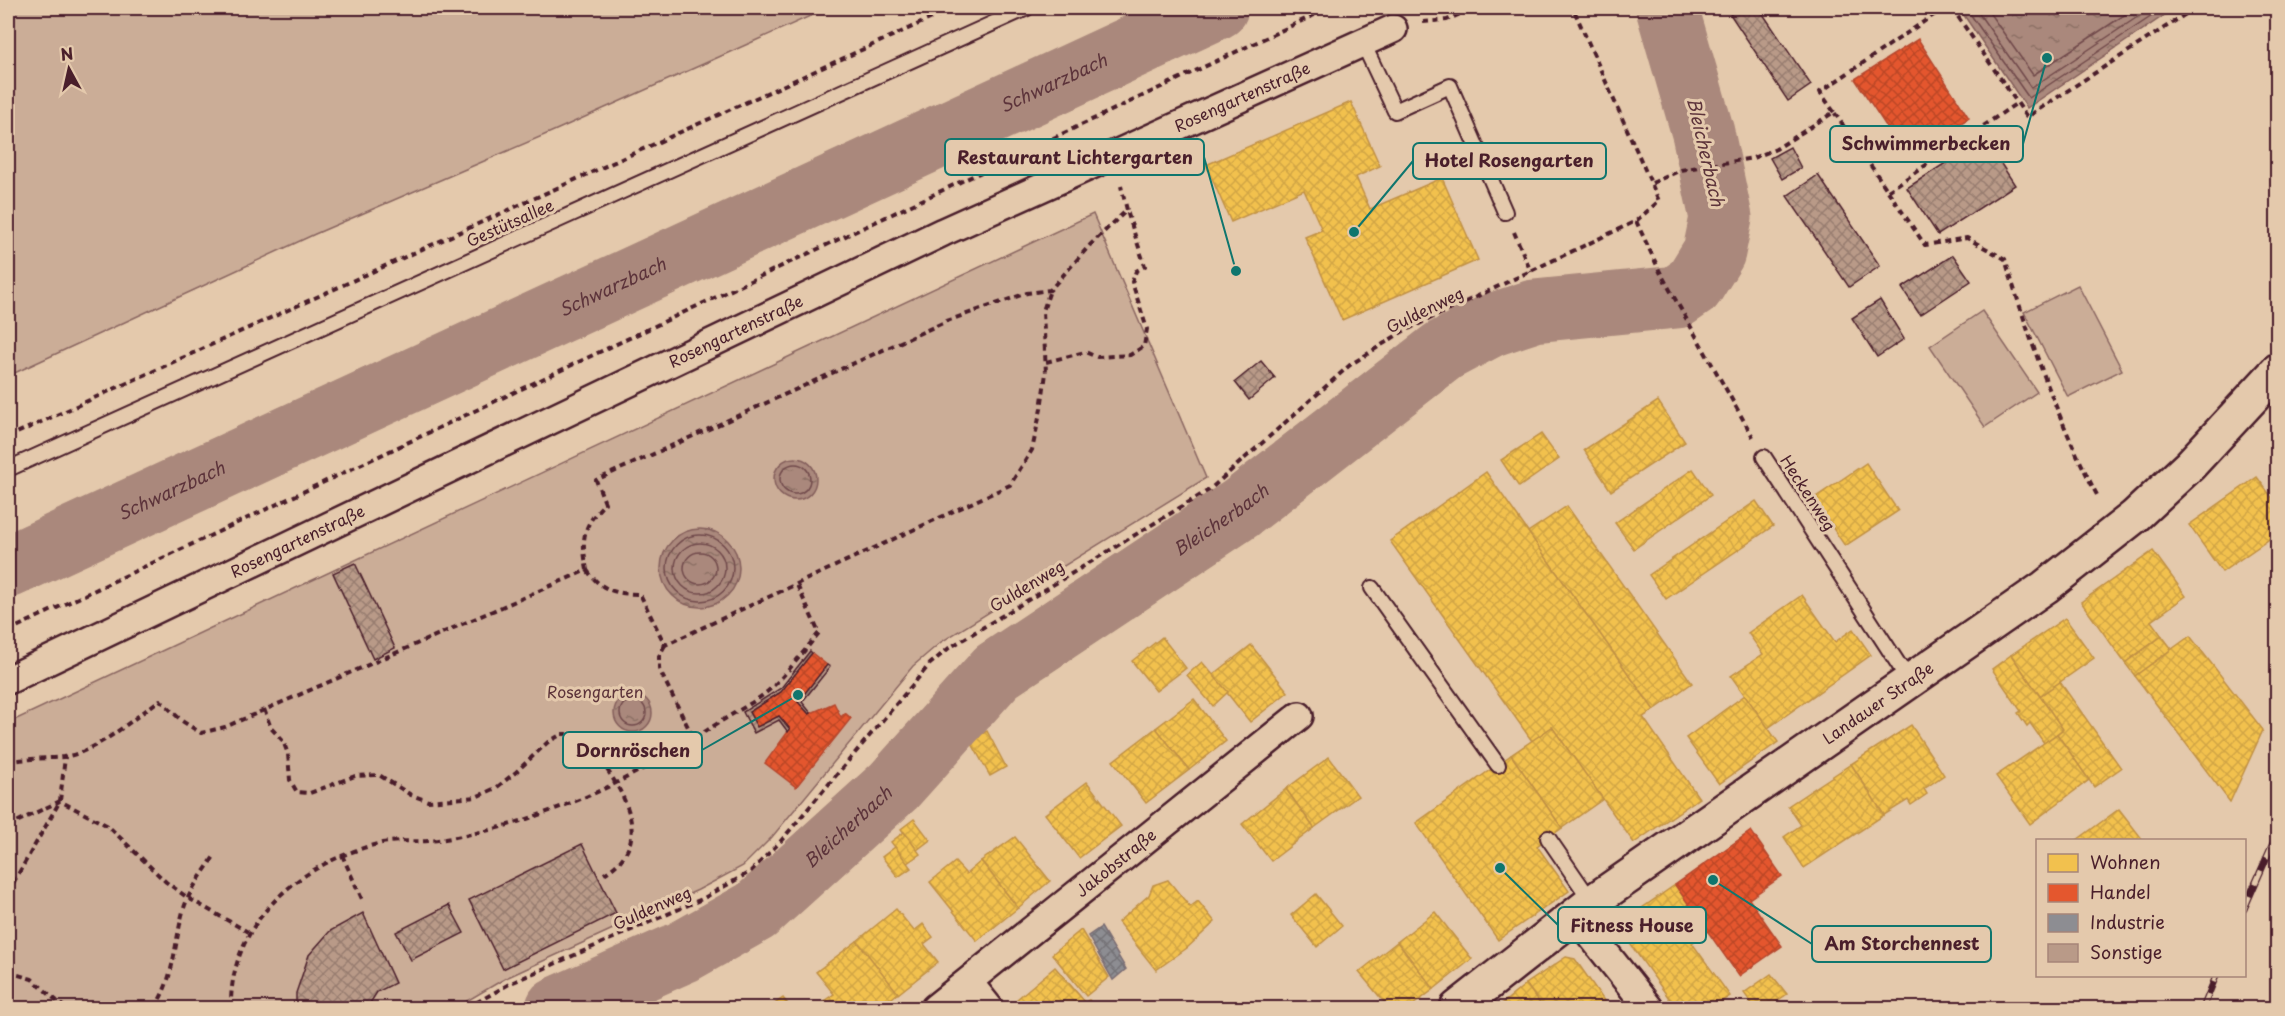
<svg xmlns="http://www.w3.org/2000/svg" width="2285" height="1016" font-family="'Playpen Sans',sans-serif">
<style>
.green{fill:#cbad97;stroke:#8a6661;stroke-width:1.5}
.water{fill:url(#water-ripples);stroke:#845e5b;stroke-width:1.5}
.homes{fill:url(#homes-cross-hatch);stroke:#c09044;stroke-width:1.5}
.shops{fill:url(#shops-cross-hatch);stroke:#b6462d;stroke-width:1.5}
.industry{fill:url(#industry-cross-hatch);stroke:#796c73;stroke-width:1.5}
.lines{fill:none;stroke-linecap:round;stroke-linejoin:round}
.shore{stroke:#70494b;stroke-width:1.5}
.river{stroke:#aa887b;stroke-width:63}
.building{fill:url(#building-cross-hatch);stroke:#4a1f2b;stroke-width:1.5}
.service-casing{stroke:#4a1f2b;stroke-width:18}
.minor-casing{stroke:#4a1f2b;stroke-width:32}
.secondary-casing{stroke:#4a1f2b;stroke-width:38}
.path{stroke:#4a1f2b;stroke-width:4;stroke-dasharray:6 4.5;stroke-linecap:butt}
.service{stroke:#e4c9ac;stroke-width:14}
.minor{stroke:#e4c9ac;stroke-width:27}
.secondary{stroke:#e4c9ac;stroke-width:33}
.rail-casing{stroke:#4a1f2b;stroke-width:7}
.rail{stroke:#e4c9ac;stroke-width:4.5;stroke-dasharray:14;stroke-linecap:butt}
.labels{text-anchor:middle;stroke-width:6;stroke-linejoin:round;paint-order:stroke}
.street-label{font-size:16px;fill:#4a1f2b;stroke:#e4c9ac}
.park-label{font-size:16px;fill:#5d343b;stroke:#e4c9ac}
.water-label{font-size:18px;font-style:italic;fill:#5d343b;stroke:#e4c9ac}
.leader{fill:none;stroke:#0f766e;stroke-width:2}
.callout-dot{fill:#0f766e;stroke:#e4c9ac;stroke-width:2}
.callout{fill:#e4c9ac;stroke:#0f766e;stroke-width:2}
.callout-label{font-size:18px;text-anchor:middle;font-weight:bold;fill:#4a1f2b}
</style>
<defs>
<pattern id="water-ripples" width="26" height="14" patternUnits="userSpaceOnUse" patternTransform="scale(1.5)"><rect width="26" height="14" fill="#aa887b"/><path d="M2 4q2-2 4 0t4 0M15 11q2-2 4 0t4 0" fill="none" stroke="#8c6f65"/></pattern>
<pattern id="homes-cross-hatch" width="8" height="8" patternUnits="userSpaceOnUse" patternTransform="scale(1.5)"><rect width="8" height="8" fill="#f2c14e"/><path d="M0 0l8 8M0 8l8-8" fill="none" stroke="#d1a544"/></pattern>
<pattern id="shops-cross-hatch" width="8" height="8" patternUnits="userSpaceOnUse" patternTransform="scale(1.5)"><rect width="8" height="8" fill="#e4572e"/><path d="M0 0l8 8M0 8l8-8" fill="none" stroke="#bb4727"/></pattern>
<pattern id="industry-cross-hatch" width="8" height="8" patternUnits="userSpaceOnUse" patternTransform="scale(1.5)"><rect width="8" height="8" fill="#8d8d92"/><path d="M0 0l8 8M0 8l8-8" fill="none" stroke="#757377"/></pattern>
<pattern id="building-cross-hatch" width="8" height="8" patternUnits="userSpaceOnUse" patternTransform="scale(1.5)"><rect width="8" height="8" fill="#b99a88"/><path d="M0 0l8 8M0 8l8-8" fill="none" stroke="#987d6f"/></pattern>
</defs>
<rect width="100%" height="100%" fill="#e4c9ac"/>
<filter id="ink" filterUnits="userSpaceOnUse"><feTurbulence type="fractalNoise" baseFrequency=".0167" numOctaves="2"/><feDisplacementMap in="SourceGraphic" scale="12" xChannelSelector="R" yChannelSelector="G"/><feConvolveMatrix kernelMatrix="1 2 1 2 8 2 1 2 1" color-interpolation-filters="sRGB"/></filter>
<g filter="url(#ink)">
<g class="green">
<polygon points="8,8 828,8 556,130 315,234 8,376"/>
<polygon points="1093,214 1206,478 941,642 913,666 772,837 743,866 698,890 506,978 455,1008 8,1008 8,723"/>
<polygon points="2078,285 2122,370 2068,397 2024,312"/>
<polygon points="1982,311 2037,392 1985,427 1930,346"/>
</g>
<g class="water">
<polygon points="1959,8 2175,8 2027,108"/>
<circle cx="795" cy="479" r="21"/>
<circle cx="700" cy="568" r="39"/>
<circle cx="633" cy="713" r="19"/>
</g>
<g class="homes">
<polygon points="1351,102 1380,166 1356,177 1370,209 1442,178 1478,260 1342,320 1305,237 1322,230 1304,190 1231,222 1206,165"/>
<polygon points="1658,401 1685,442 1611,491 1584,450"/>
<polygon points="1541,434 1559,459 1519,487 1501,460"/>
<polygon points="1866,463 1898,511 1845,546 1813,499"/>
<polygon points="1693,469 1711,495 1634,549 1615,523"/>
<polygon points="1486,472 1654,710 1643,717 1699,798 1634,843 1552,727 1532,741 1390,541"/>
<polygon points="2257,477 2278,506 2278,533 2222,572 2189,525"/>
<polygon points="1756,501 1773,526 1666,599 1649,575"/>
<polygon points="1567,506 1692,683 1654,710 1528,532"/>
<polygon points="2153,551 2186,596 2151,621 2162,636 2125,663 2081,602"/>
<polygon points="1802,595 1835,642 1853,629 1871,655 1768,728 1731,676 1763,654 1748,633"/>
<polygon points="2065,618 2094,658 2040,696 2011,655"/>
<polygon points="2162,636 2172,649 2135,676 2125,663"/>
<polygon points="2190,636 2263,730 2230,802 2135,676"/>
<polygon points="1162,637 1186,668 1156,691 1132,661"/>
<polygon points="1251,645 1288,692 1250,722 1213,675"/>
<polygon points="2011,655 2063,729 2044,743 2030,723 2027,726 2018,713 2021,711 1992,669"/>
<polygon points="1202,662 1228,692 1213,706 1187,675"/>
<polygon points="2060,682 2121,768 2094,787 2057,734 2063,729 2040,696"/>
<polygon points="1745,695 1778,742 1719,784 1686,738"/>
<polygon points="1194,699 1226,741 1189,770 1156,728"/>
<polygon points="1911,725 1944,775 1924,789 1927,794 1911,805 1908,800 1884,815 1851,764"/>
<polygon points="1552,727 1603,799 1562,828 1511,755"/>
<polygon points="1156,728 1189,770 1146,803 1113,761"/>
<polygon points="987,731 1006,767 990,776 970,740"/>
<polygon points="2057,734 2089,780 2030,824 1996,776"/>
<polygon points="1511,755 1562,828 1537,846 1569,891 1498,940 1416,823"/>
<polygon points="1329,757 1358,796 1314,828 1286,789"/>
<polygon points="1851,764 1884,815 1804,868 1784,837 1801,825 1788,806"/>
<polygon points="1087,782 1121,826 1079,858 1045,814"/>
<polygon points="1286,789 1314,828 1271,861 1242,824"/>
<polygon points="2119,809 2143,840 2077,840"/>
<polygon points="914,819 930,840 917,850 901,829"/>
<polygon points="904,832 920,854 907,863 891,842"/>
<polygon points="1015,837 1050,881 1018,908 981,861"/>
<polygon points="895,847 911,868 898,877 882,857"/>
<polygon points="981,861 1018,908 977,941 930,882 955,862 966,874"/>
<polygon points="1168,880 1190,907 1198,901 1215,922 1187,948 1156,970 1118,922 1149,895 1153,885"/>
<polygon points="1675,885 1708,931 1692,943 1730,996 1711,1008 1676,1008 1621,931 1622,922"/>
<polygon points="1316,894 1342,926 1317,947 1291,915"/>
<polygon points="896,909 914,931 923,924 933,937 924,944 938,962 898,994 857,941"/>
<polygon points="1435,912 1472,959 1434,989 1397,942"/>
<polygon points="1081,930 1109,977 1086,996 1052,954"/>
<polygon points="857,941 898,993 880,1008 830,1008 824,1001 834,994 816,972"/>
<polygon points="1397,942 1434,989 1409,1008 1389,1008 1359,972"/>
<polygon points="1566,957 1575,959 1607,1005 1601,1008 1543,1008 1526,984"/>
<polygon points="1055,967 1085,1002 1078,1008 1025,1008 1017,999"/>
<polygon points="1771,974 1787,994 1767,1008 1755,1008 1744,993"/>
<polygon points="1526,984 1543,1008 1497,1008"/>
<polygon points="783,998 791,1008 769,1008"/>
<polygon points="1089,1000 1095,1008 1078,1008 1085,1002"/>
<polygon points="1720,1002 1724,1008 1711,1008"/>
</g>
<g class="shops">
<polygon points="1918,39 1969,118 1907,158 1855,79"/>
<polygon points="812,653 827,665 798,702 809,714 834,703 841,717 845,713 851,718 796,787 765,763 790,729 779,716 757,727 749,712 781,692"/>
<polygon points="1751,831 1782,876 1749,899 1782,946 1739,976 1675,885"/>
</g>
<polygon class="industry" points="1101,927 1126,969 1113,980 1088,936"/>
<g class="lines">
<g class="shore">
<polyline points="1966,8 2029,98 2164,8"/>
<polyline points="1975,8 2031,88 2151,8"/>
<polyline points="1986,8 2033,75 2135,8"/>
<circle cx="795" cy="479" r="15"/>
<circle cx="700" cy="568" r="33"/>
<circle cx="700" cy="568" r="25"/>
<circle cx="700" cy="568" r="16"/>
<circle cx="633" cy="713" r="13"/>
</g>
<g class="river">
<path id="s1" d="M 8,567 L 1217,8"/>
<path id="s2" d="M 557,1008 L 683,952 L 756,911 L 894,786 L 997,671 L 1240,509 L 1443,351 L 1492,325 L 1534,311 L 1677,297 L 1693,286 L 1714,252 L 1721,218 L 1703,133 L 1667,8"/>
</g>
</g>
<g class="building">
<polygon points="1741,8 1759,8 1811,85 1788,101 1730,14"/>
<polygon points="1984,138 2015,185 1938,235 1907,188"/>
<polygon points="1790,147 1801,168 1782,179 1770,158"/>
<polygon points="1818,175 1880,266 1849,287 1787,196"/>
<polygon points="1953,255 1971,281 1920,315 1902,288"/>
<polygon points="1880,300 1904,339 1877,357 1852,318"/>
<polygon points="1261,361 1275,378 1249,400 1235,382"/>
<polygon points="355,563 395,648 373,659 333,573"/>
<polygon points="810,651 812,653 781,692 749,712 757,727 779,716 790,729 788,732 779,720 754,733 743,712 781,688"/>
<polygon points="827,665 830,667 802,702 811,713 809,714 798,702"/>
<polygon points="582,844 616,913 503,969 469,900"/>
<polygon points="449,905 464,933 411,960 396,932"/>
<polygon points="363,913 395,983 377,992 367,1008 296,1008 296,993 309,955 330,931"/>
</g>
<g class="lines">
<defs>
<g id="service">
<polyline points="1362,41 1395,111 1450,86 1505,212"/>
<polyline points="1764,457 1910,682"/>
<polyline points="8,469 1027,8"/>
<polyline points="1372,588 1498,765"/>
<polyline points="1548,838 1592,902"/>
</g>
<g id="minor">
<path id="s3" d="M 8,680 L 943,232 L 1393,29"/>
<polyline points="1575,915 1649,1008"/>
<polyline points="969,983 989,1008"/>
<path id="s4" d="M 935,1008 L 1299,716"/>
</g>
<g id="secondary">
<path id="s5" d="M 1457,1008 L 1592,902 L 2045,587 L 2134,517 L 2190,465 L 2278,370"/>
</g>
</defs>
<use href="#service" class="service-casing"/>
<use href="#minor" class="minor-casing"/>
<use href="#secondary" class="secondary-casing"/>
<g class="path">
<polyline points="1952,8 2027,117 2195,8"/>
<polyline points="1423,22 1447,20 1473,8"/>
<polyline points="1834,112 1820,92 1944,8"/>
<path d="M 1652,183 L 1681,170 L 1753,158 L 1776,149 L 1834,112 L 1925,245 L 1967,238 L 2005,259 C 2030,341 2057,419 2097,495"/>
<polyline points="1888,191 2017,103"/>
<polyline points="1636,221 1661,274 1753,437"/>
<polyline points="1514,232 1531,272"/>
<polyline points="1046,362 1085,352 1097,357 1130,355 1144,346 1147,329 1132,282 1136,271 1145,266 1127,211"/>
<polyline points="8,437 954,8"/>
<path d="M 587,570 C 601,591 617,594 640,594 L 665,645 L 1010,485 L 1032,450 L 1041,409 L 1046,373 L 1043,311 L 1050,290"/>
<polyline points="8,631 1329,8"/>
<polyline points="665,645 659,656 659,669 694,739"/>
<path d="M 264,709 L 271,728 L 283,741 L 288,754 L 290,780 L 297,792 L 310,793 L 355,776 L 379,775 L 411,795 L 428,801 L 476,797 L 496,788 L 516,772 L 548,742 L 562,734 L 581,734 C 610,773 665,837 604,874"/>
<path d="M 8,762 C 26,758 45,759 63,757 C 98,752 132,719 160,700 L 182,721 L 201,733 L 225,727 L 587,570 C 581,538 582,527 605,503 L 596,480 L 947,321 L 1027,293 L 1050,290 L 1090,245 L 1127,210 L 1121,186"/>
<polyline points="8,826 60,801 108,826 166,882 188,898 248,932"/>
<polyline points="342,855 362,899"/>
<polyline points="8,892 60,801 65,757"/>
<polyline points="8,972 32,979 65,1008"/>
<path d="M 154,1008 C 175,979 174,942 184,908 C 190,889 204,872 215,855"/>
<path d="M 231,1008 C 229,921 302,861 382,843 C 397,840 413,842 428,841 C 445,840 464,835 481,832 C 508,826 537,816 563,806 C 620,785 672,753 723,720 C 737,711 755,702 768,691 C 787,674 803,652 819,633 L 797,585"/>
<polyline points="467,1008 511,983 702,899 750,872 780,842 930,664 949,648 1209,490 1350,365 1402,332 1636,221 1659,201 1573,8"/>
</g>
<use href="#service" class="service"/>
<use href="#minor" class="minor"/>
<use href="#secondary" class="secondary"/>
<defs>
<g id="rail">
<polyline points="2244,909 2278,832"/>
<polyline points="2203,1008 2216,976"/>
</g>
</defs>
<use href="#rail" class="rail-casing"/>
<use href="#rail" class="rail"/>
</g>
</g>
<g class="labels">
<g class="street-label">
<text dy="6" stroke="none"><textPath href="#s3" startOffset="1365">Rosengartenstraße</textPath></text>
<text transform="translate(510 223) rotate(-24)" y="6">Gestütsallee</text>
<text transform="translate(1425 310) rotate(-26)" y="6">Guldenweg</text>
<text dy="6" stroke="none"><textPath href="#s3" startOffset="807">Rosengartenstraße</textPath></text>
<text transform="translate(1808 493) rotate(57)" y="6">Heckenweg</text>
<text dy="6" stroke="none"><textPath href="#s3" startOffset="321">Rosengartenstraße</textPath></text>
<text transform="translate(1027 586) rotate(-31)" y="6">Guldenweg</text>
<text dy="6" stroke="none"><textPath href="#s5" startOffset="520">Landauer Straße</textPath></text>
<text dy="6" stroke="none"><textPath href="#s4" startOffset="232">Jakobstraße</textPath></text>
<text transform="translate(652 908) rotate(-24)" y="6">Guldenweg</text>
</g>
<g class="park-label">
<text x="595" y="698">Rosengarten</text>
</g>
<g class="water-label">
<text dy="6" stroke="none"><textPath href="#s1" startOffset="1152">Schwarzbach</textPath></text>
<text transform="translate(1705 152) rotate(77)" y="6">Bleicherbach</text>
<text dy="6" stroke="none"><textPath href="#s1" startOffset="666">Schwarzbach</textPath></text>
<text dy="6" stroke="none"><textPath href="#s1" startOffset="180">Schwarzbach</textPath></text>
<text dy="6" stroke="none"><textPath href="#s2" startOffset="832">Bleicherbach</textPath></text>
<text dy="6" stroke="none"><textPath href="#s2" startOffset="346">Bleicherbach</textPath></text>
</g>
</g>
<path class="leader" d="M2047 58L2023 144M1236 271L1204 157M1354 232L1413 161M798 695L702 750M1500 868L1558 925M1713 880L1812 944"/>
<g class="callout-dot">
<circle cx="2047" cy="58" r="6"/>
<circle cx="1236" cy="271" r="6"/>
<circle cx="1354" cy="232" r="6"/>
<circle cx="798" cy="695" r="6"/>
<circle cx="1500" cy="868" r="6"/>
<circle cx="1713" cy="880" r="6"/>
</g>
<g class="callout">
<rect x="1830" y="126" width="193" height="36" rx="6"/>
<rect x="945" y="139" width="259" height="36" rx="6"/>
<rect x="1413" y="143" width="193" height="36" rx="6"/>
<rect x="563" y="732" width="139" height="36" rx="6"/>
<rect x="1558" y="907" width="148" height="36" rx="6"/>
<rect x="1812" y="926" width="179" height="36" rx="6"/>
</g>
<g class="callout-label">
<text x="1926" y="150">Schwimmerbecken</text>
<text x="1075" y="164">Restaurant Lichtergarten</text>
<text x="1509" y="167">Hotel Rosengarten</text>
<text x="633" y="757">Dornröschen</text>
<text x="1632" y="932">Fitness House</text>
<text x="1902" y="950">Am Storchennest</text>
</g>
<rect width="2285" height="1016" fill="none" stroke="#e4c9ac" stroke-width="30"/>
<rect x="15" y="15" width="2255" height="986" fill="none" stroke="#4a1f2b" stroke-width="2" filter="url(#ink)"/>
<rect x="2036" y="839" width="210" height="138" fill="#e4c9ac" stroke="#a68578" stroke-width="1.5"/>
<rect x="2048" y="854" width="30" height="18" fill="#f2c14e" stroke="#a68578" stroke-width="1.5"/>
<text x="2090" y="869" font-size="18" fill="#4a1f2b">Wohnen</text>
<rect x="2048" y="884" width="30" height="18" fill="#e4572e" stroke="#a68578" stroke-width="1.5"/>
<text x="2090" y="899" font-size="18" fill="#4a1f2b">Handel</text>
<rect x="2048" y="914" width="30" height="18" fill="#8d8d92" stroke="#a68578" stroke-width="1.5"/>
<text x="2090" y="929" font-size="18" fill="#4a1f2b">Industrie</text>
<rect x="2048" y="944" width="30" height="18" fill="#b99a88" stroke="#a68578" stroke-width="1.5"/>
<text x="2090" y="959" font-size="18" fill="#4a1f2b">Sonstige</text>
<g transform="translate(69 69) rotate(352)" stroke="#e4c9ac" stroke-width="4.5" paint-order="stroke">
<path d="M0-4.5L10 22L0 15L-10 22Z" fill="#4a1f2b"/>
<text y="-9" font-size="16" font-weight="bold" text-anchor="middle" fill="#4a1f2b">N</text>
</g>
</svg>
